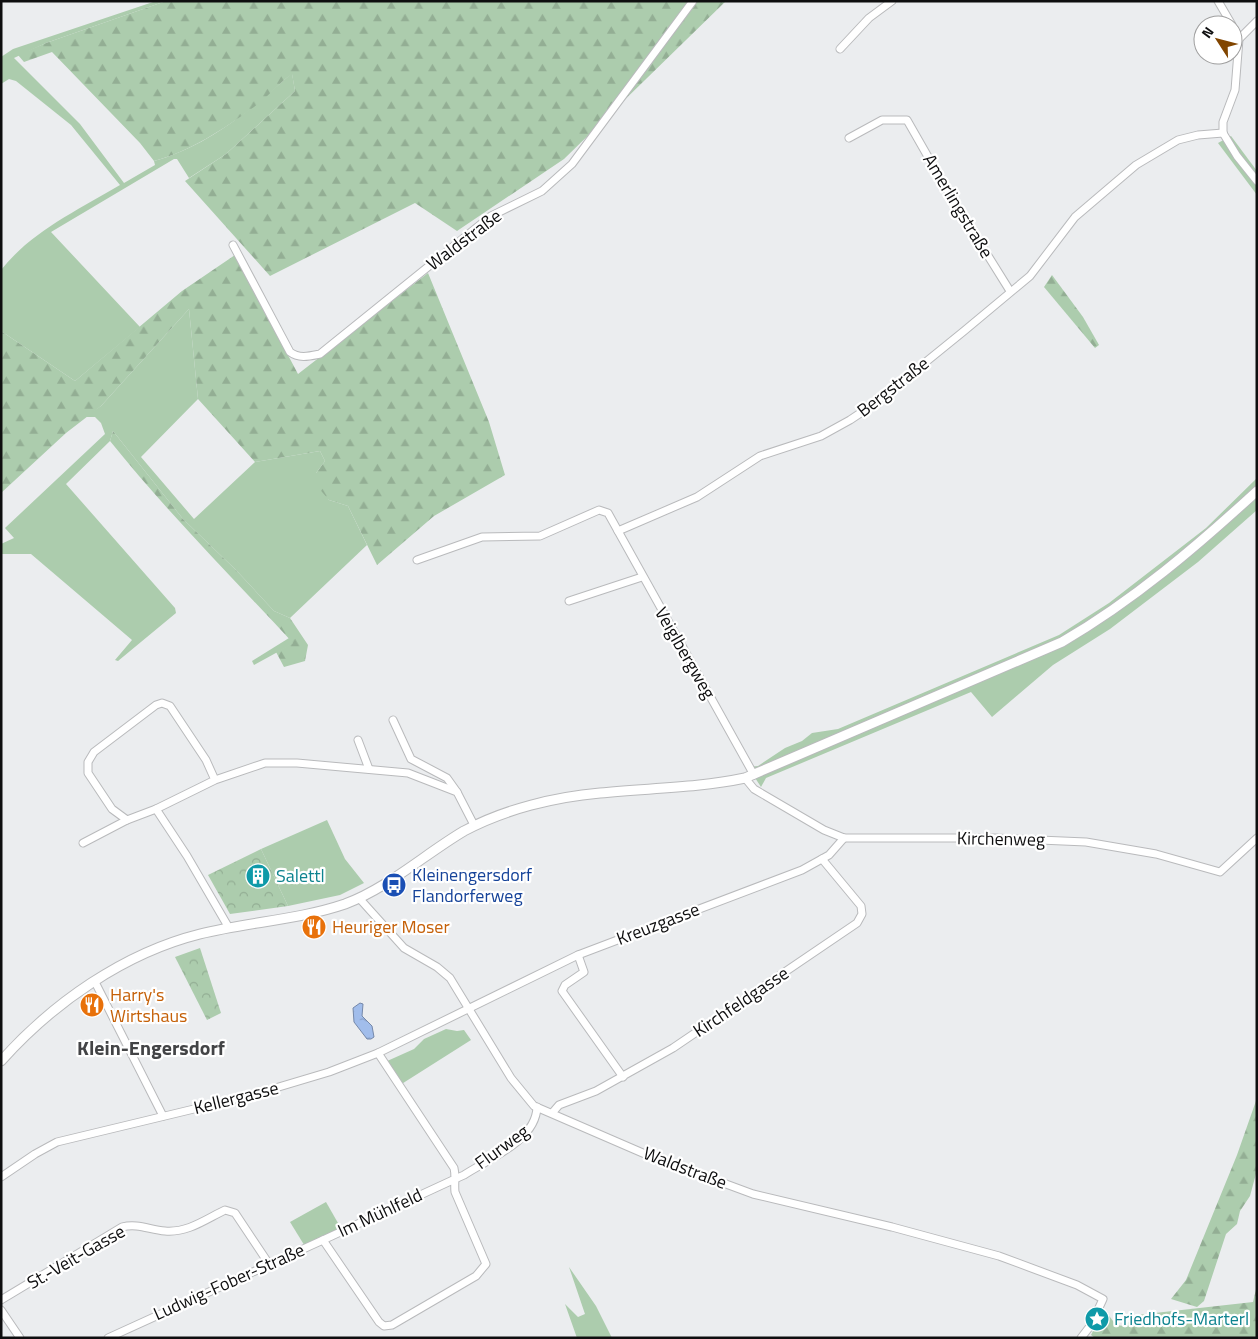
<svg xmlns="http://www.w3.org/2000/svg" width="1258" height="1339" font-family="'Titillium Web',sans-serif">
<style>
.green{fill:#acccad}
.forest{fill:url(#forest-firs)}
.park{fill:url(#park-crowns)}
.water{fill:url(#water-ripples);stroke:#7588a9}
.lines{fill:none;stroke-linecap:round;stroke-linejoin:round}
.street-casing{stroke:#b9babc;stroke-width:9}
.secondary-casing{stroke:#b9babc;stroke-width:11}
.street{stroke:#fff;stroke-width:7}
.secondary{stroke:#fff;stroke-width:9}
.labels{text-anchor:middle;stroke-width:4.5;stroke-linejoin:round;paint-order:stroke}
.street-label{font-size:18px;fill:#0e0e0f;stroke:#fff}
.transit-label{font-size:18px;fill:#164399;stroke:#fff;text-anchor:start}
.culture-label{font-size:18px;fill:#0d838f;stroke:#fff;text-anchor:start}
.food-label{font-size:18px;fill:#c56008;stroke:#fff;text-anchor:start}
.quarter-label{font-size:20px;font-weight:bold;fill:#434446;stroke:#fff}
</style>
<defs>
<pattern id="forest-firs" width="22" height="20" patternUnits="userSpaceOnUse" patternTransform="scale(1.25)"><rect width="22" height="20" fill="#acccad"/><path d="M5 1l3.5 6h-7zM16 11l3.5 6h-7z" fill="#93ae94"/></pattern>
<pattern id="park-crowns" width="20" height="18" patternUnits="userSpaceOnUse" patternTransform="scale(1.25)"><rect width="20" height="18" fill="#acccad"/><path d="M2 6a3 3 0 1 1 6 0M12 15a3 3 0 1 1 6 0" fill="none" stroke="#93ae94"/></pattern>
<pattern id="water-ripples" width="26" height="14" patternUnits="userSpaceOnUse" patternTransform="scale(1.25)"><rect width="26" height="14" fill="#a1bdeb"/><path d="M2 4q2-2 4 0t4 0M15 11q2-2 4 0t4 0" fill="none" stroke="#89a1c8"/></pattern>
</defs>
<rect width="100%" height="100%" fill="#ebedef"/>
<g class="green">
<path d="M 156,1 L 166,1 L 46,43 L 14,58 L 80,124 L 124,183 L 155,165 L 154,161 C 207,147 252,109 292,73 L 295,91 L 226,154 L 189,178 L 177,159 L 174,159 L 51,232 L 140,327 L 75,381 L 1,331 L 1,270 C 32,231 78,210 120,185 L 71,125 L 16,81 L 9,79 L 1,84 L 1,57 L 13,49 Z"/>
<polygon points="1231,136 1257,171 1257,195 1218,143"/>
<polygon points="189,309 198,399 141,457 194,519 255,462 320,451 325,461 316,473 329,500 348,506 367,545 290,618 274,611 236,570 183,519 113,431 110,441 66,484 175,608 176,613 118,661 115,660 132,640 31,554 1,554 1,544 14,538 5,528 105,434 101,423 95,417 84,417 101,406"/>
<polygon points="1257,478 1257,510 1198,562 1110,629 1053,665 992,717 971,692 766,778 761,787 748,767 758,766 785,748 802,741 812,733 838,729 1059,635 1109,603 1206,528"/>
<polygon points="289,638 294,643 254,665 252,661"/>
<polygon points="327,820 345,859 364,883 340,895 288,906 261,849"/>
<polygon points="446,1029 457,1031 464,1030 471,1040 400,1085 385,1062 414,1049 424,1039"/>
<polygon points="326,1202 342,1230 306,1248 290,1222"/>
<polygon points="569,1267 596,1306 612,1338 577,1338 565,1304 578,1317 585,1314"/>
</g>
<g class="forest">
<path d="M 166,1 L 726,1 L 564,159 L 457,231 L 415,203 L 270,276 L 185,181 L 226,154 L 295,91 L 292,74 C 279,83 268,97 254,107 C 224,129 191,151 154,161 L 140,143 L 52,52 L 24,62 L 18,55 L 46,43 Z"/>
<polygon points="235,255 298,374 428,273 489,422 505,475 434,516 377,565 348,506 329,500 316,485 316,473 325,461 320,451 255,462 198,399 189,309 101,406 66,433 1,493 1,331 75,381 182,291"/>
<polygon points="1052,275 1083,317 1099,345 1095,348 1044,287"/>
<path d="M 113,431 L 183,519 L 236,570 L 274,611 L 290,618 L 308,645 L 305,661 L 284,667 L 276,652 L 293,643 C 231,576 167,512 110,441 Z"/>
<polygon points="1257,1098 1257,1170 1250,1196 1240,1211 1237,1224 1226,1234 1204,1301 1197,1307 1171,1299 1186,1280 1237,1155"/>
<polygon points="1257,1285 1257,1338 1095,1338 1091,1335 1104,1309 1116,1325 1124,1326 1137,1315 1253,1302"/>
</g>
<g class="park">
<polygon points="261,849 288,906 230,914 208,875"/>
<polygon points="200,948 221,1013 207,1020 175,957"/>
</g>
<polygon class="water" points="360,1003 363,1004 362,1016 372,1026 374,1037 371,1039 367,1039 354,1022 353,1008"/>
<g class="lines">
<defs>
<g id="street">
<polyline points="1218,1 1232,25"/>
<polyline points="1239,39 1257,21"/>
<polyline points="840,49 869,18 892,1"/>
<polyline points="1223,133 1223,122 1235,90 1239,39 1233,28"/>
<polyline points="1223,133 1237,156 1257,181"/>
<polyline points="849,138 882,120 907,120 947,190 1010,291"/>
<path d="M 233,245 L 290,352 C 299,359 310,356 320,354 L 491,216 L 542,191 L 572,164 L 693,1"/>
<polyline points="618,531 754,775"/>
<polyline points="417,560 482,537 540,536 599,510 608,513 618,531 697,497 760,456 821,436 850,420 874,404 964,331 1030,276 1075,217 1136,165 1178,140 1198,135 1223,133"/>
<polyline points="569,601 642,577"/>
<polyline points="393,720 411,759 447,778 457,792"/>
<polyline points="358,740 369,769"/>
<polyline points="745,778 754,789 824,830 844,838 994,838 1086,842 1156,854 1220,872 1257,838"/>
<polyline points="215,780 206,760 170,706 162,703 156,705 94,752 88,762 88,773 112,809 127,820 156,809 215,780 265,763 297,763 408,773 457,792 474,825"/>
<polyline points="156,809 187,856 229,928"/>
<polyline points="83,843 127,820"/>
<polyline points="359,898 404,948 437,967 450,978 511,1078 534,1106 645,1154 753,1194 892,1227 999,1256 1077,1285 1103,1299 1091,1325 1081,1338"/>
<polyline points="578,955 584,972 565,985 562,991 623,1077"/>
<polyline points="95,982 163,1116"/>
<path d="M 378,1053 L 454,1168 C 456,1176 454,1184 455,1192 L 486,1264 L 476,1276 L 392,1325 L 384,1326 L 379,1322 L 323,1240 L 455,1179 L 464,1175 C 488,1159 536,1141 537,1107"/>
<polyline points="553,1112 559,1105 596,1091 673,1048 857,923 862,914 861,906 822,859"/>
<polyline points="1,1177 35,1154 57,1142 252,1095 329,1072 378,1053 578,955 802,870 829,855 844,838"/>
<path d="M 1,1300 L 122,1227 C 138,1223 150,1230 165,1231 C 188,1233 206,1219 225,1210 L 235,1213 L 269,1264"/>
<polyline points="1,1310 20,1338"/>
<polyline points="108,1338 323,1240"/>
</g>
<path id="secondary" d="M 1,1061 C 53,1003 124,953 200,934 C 248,922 298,920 345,904 C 388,888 425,854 464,831 C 505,809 555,797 600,793 C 649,788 698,788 745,778 L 1062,642 C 1134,600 1196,547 1257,491"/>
</defs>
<use href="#street" class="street-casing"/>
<use href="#secondary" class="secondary-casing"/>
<use href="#street" class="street"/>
<use href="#secondary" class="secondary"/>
</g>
<defs>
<symbol id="building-disc" viewBox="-11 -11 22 22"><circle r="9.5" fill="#0f9aa8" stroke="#fff"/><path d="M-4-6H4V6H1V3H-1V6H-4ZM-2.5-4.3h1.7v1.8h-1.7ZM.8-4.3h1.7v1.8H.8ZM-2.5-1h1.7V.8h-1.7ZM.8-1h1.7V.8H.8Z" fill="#fff"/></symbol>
<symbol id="bus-disc" viewBox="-11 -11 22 22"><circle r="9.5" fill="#1a4fb4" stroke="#fff"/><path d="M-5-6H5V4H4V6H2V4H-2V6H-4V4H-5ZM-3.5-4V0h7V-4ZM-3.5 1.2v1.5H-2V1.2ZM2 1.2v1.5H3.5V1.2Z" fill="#fff"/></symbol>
<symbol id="restaurant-disc" viewBox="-11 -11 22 22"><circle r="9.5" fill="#e8710a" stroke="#fff"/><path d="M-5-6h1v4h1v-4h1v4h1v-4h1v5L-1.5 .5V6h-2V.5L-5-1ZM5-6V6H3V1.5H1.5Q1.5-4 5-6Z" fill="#fff"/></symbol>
<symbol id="sight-disc" viewBox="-11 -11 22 22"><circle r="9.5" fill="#0f9aa8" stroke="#fff"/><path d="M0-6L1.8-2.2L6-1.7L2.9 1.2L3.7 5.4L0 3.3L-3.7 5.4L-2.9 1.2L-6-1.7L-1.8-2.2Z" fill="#fff"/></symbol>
</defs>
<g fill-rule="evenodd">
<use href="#building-disc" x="244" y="862" width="28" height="28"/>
<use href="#bus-disc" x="380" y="871" width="28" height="28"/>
<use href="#restaurant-disc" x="300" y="913" width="28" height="28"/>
<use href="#restaurant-disc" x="78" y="991" width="28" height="28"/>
<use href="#sight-disc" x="1083" y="1305" width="28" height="28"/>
</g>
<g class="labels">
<g class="street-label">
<text transform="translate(958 206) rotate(59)" y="6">Amerlingstraße</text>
<text transform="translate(464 240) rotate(-37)" y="6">Waldstraße</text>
<text transform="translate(893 387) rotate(-38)" y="6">Bergstraße</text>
<text transform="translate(685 653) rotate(60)" y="6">Veiglbergweg</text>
<text transform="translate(1001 839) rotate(1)" y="6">Kirchenweg</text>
<text transform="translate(658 924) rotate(-21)" y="6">Kreuzgasse</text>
<text transform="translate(741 1002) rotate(-34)" y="6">Kirchfeldgasse</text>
<text transform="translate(236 1098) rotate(-14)" y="6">Kellergasse</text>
<text transform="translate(502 1147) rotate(-36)" y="6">Flurweg</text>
<text transform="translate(685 1168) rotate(21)" y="6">Waldstraße</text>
<text transform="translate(380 1213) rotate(-25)" y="6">Im Mühlfeld</text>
<text transform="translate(76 1257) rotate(-30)" y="6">St.-Veit-Gasse</text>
<text transform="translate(229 1282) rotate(-24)" y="6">Ludwig-Fober-Straße</text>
</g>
<g class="transit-label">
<text x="412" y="881">Kleinengersdorf<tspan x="412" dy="21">Flandorferweg</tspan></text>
</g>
<g class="culture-label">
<text x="276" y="882">Salettl</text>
<text x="1114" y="1325">Friedhofs-Marterl</text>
</g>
<g class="food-label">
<text x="332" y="933">Heuriger Moser</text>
<text x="110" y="1001">Harry's<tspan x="110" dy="21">Wirtshaus</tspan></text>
</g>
<g class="quarter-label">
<text x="151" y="1055">Klein-Engersdorf</text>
</g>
</g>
<rect width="1258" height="1339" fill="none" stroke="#0e0e0f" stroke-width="5"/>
<g transform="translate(1218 40) rotate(306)"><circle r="24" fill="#ffffff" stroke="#9f9f9f"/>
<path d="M0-4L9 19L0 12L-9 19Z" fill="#814500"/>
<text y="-8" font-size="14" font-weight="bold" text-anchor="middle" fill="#0e0e0f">N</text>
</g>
</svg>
